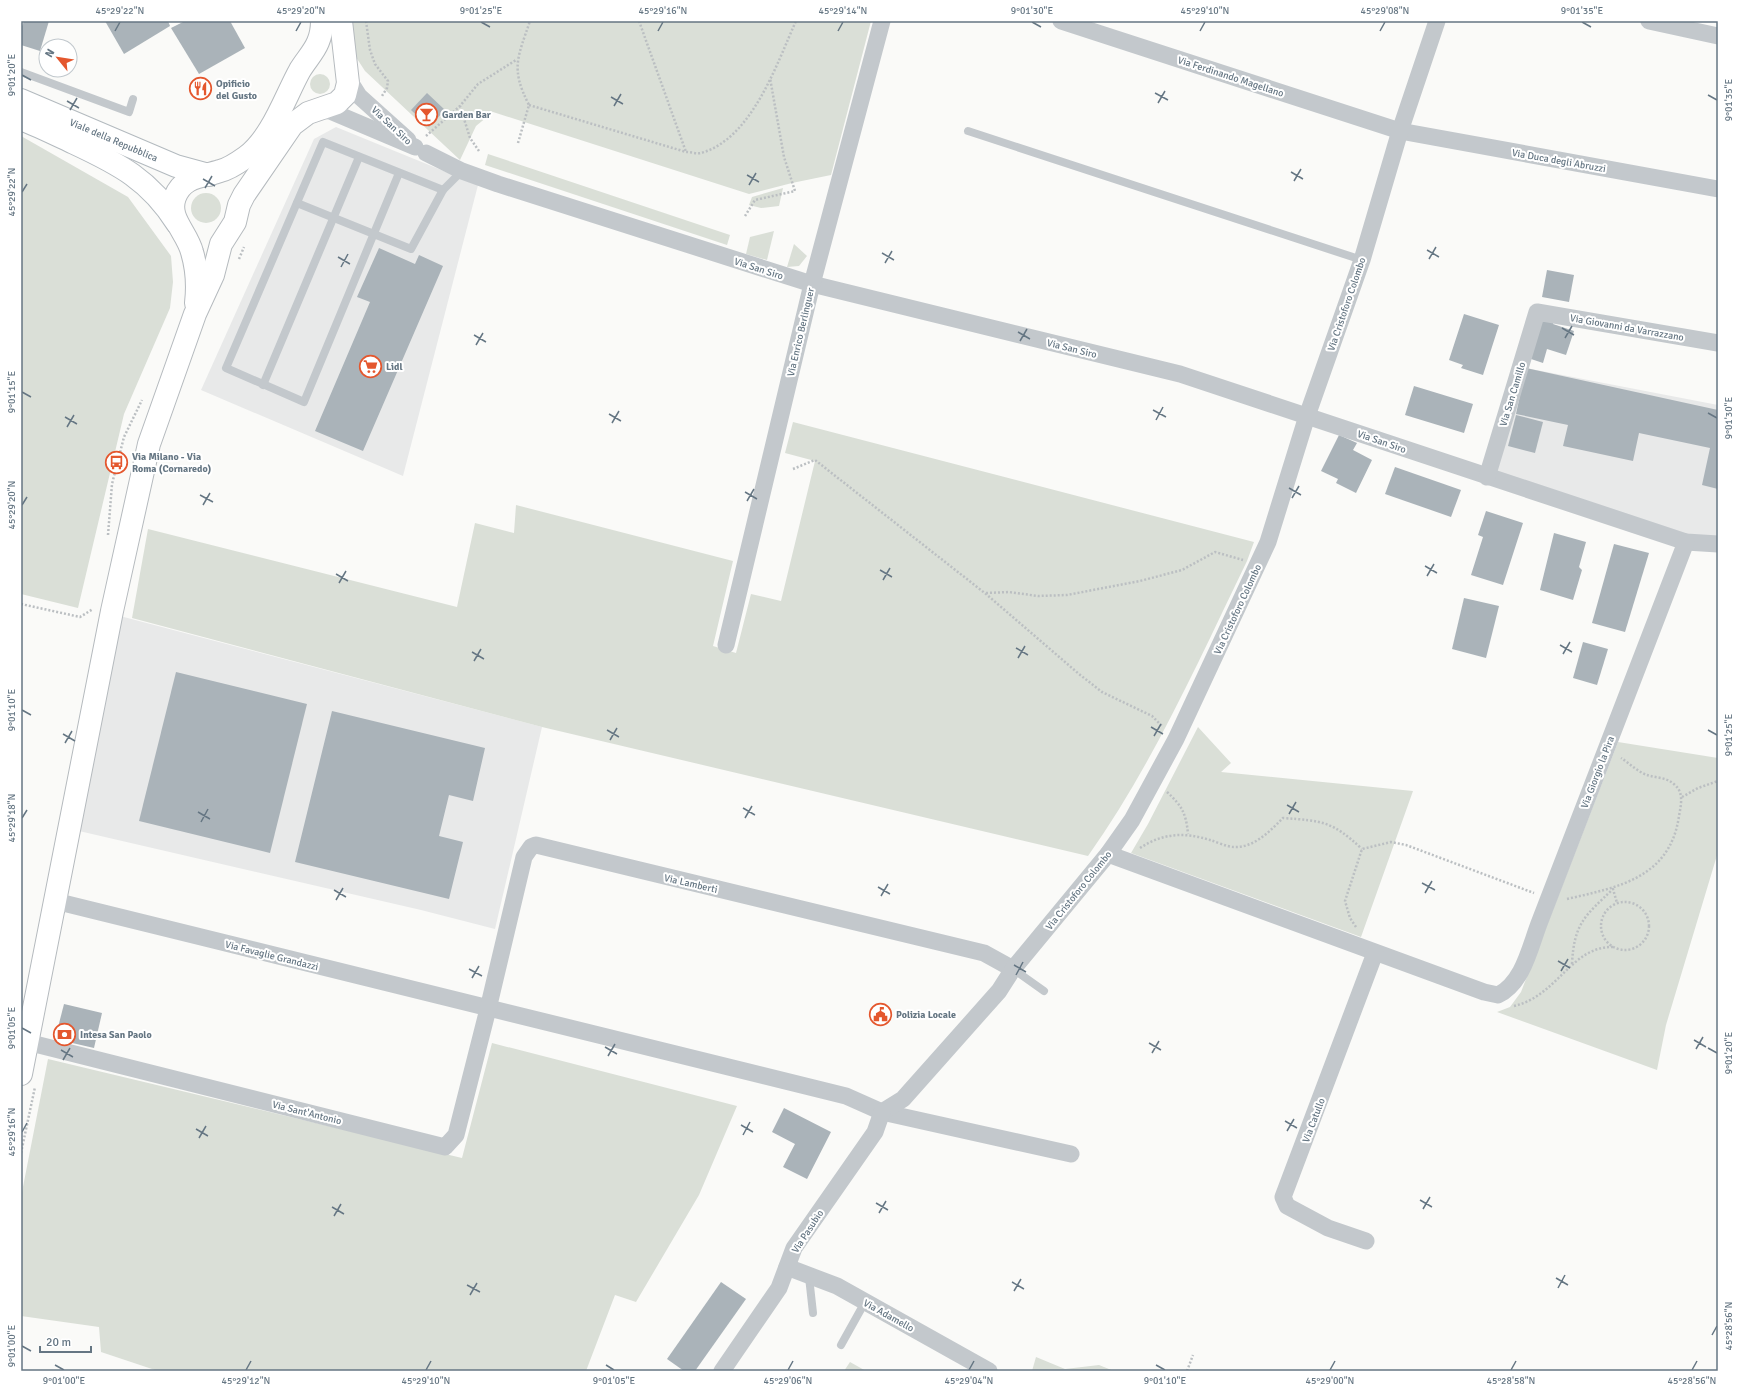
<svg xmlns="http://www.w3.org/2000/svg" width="1739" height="1392" font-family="Signika,sans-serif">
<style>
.built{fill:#e8e9e9}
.green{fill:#dadfd7}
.building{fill:#aab3b9}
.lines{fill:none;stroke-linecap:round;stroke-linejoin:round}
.secondary-casing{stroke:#b3babf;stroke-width:24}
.primary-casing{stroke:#b5babe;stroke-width:24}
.path{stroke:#bbbfc2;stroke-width:2.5;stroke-dasharray:2 2;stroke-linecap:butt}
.lane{stroke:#c3c8cc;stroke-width:8}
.street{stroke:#c3c8cc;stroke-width:17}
.secondary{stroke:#fff;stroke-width:22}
.primary{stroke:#fff;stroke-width:22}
.ticks{fill:none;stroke:#657683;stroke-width:1.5}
.labels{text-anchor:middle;stroke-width:4;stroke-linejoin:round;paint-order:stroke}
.street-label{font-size:10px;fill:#657683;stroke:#fff}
.poi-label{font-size:10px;font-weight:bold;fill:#657683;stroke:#fff;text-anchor:start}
.neatline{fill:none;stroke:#657683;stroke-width:1.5}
.ticks-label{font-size:10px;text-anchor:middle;fill:#657683}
</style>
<rect width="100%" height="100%" fill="#fafaf8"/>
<g class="built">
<polygon points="336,127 478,185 403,476 201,390 314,139"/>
<polygon points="1526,368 1718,405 1718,539 1686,537 1495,473"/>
<polygon points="120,616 542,727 495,929 421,910 79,831"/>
</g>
<g class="green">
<polygon points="348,21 871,21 831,175 792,183 749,194 493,112 476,126 460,160 365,71 352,51"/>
<circle cx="320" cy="84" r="10"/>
<polygon points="21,136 128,197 171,256 173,282 170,308 124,414 78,608 21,594"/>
<polygon points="488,154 730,235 727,245 485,165"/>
<polygon points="783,188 779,206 761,208 749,205 752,197"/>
<circle cx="206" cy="208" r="15"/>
<polygon points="774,231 767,260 746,254 750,237"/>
<polygon points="794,244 807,256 799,266 787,267"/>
<path d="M 793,422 L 1254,542 L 1247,561 C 1198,662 1153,764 1088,856 L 542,727 L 132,618 L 148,529 L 457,607 L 475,523 L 514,533 L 516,505 L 733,561 L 713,646 L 736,653 L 751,594 L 781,601 L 815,461 L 785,453 Z"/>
<polygon points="1198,727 1231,763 1221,772 1413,791 1361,937 1131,853 1148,824"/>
<polygon points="1618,742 1718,758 1718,852 1666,1025 1657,1070 1497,1012 1510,1007 1521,992"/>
<polygon points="492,1043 737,1106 699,1195 636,1302 615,1295 586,1371 158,1371 101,1352 99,1327 21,1316 21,1197 48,1059 462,1158"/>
<polygon points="1036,1357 1065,1369 1099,1365 1114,1371 1032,1371"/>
<polygon points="850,1362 866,1371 844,1371"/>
</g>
<g class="building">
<polygon points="24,21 49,21 40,51 21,45 21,29"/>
<polygon points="105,21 168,21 170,26 124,54"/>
<polygon points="185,21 230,21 245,48 199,74 171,28"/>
<polygon points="427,93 445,110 429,127 411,110"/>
<polygon points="379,248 415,264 419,255 443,266 363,451 315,431 370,302 357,297"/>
<polygon points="1547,270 1574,275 1569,302 1542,297"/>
<polygon points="1464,314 1499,325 1483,375 1461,368 1463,365 1449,360"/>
<polygon points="1542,314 1555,318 1553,324 1574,331 1566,355 1547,349 1543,363 1528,358"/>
<polygon points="1526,368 1718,410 1718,489 1702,485 1710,448 1639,433 1633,461 1563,446 1568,425 1516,414"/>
<polygon points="1414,386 1473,404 1464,433 1405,415"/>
<polygon points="1516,415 1543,422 1535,453 1508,446"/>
<polygon points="1339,435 1357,443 1353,450 1372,460 1356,493 1336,483 1338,479 1321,471"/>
<polygon points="1395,467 1461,490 1451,517 1385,494"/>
<polygon points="1486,511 1523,523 1503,585 1471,575 1483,537 1478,535"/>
<polygon points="1554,533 1586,542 1579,567 1582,570 1573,600 1540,590"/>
<polygon points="1614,544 1649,553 1625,632 1592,623"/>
<polygon points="1464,598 1499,606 1486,658 1452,649"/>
<polygon points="1583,642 1608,649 1597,685 1573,678"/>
<polygon points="176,672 307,704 270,853 139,821"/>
<polygon points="332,711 485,748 473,801 449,795 439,836 463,842 449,899 295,862"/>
<polygon points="64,1004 102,1013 94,1048 55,1039"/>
<polygon points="784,1108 831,1132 807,1179 783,1167 795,1144 772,1132"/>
<polygon points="721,1282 746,1299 695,1371 684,1371 667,1359"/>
</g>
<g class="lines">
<defs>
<g id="secondary">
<path id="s1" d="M 21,100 L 176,166 L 209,175"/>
<path d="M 21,119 C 39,126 57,135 74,143 C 119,164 150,180 177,223"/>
</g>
<g id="primary">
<path d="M 196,303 C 198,286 197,269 192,252 C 187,232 167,218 175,197 C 183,176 202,177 220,171 C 229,169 239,162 246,157 C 272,138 285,97 300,70 C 306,60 314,52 318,42 C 321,35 322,28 322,21"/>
<polyline points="21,1074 112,611 149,444 195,314 213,275 221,244 235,222 239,205 244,195 292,125 308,113 337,103 345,95 348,83 341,21"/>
</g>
</defs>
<use href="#secondary" class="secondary-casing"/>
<use href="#primary" class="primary-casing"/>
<g class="path">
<polyline points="366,21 370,50 375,64 388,81 387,88 382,96"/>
<polyline points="639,21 686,152"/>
<path d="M 529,105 L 686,152 C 691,152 697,154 701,153 C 752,139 777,63 796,21"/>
<polyline points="426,136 460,106"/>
<path d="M 518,143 L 529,105 C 510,68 518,57 530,21"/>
<polyline points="479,151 470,138 460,106 478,84 516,60"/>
<polyline points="745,216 755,200 795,191 784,157 770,78"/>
<polyline points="239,259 244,247"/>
<polyline points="793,469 815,460 986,594 1079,674 1102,692 1152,716 1163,727"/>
<polyline points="108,535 112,484 124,437 142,400"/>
<polyline points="986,593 1009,592 1038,596 1067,595 1140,581 1182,570 1215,552 1243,560"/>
<polyline points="21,604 80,617 93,609"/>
<path d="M 1167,792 C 1182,806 1186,813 1188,834"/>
<polyline points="1682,797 1698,788 1718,781"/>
<path d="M 1140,848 C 1163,833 1184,832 1210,840 C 1217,842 1227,847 1234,847 C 1254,848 1270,831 1283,818 C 1323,821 1332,821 1362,849"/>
<path d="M 1567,899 C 1619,887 1670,878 1679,816 C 1681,805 1684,793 1675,785 C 1667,777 1656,778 1647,775 C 1638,772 1629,763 1621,758"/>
<circle cx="1625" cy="926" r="24"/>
<polyline points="1356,927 1350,918 1345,901 1362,849 1391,842 1406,845 1534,893"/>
<path d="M 1572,964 C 1574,923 1585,916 1613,889 L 1617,903"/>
<path d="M 1514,1006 C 1558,996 1571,946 1613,947"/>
<polyline points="21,1153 35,1087"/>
<polyline points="1187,1371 1193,1355"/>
</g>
<g class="lane">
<polyline points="21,72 129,112 133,99"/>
<polyline points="968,131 1362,260"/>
<polyline points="399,173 304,402 226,368 323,142 443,190 462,171"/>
<polyline points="297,203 411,249 443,190"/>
<polyline points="263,385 359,157"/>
<polyline points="1013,969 1044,991"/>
<polyline points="809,1277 813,1313"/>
<polyline points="841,1345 865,1302"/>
</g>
<g class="street">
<polyline points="1061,21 1400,131 1718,189"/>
<polyline points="1649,21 1718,36"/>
<polyline points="347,77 359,96 408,140"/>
<polyline points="317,110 330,111 415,147"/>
<polyline points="426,153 462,171 498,184 812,284 1180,374 1686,542 1718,544"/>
<polyline points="1487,477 1537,312 1718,343"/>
<polyline points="726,645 812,284 882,21"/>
<path d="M 1108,854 L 1484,992 L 1498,995 C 1524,982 1530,946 1540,921 L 1686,542"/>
<polyline points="55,901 846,1096 882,1112 1071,1154"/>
<polyline points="27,1042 445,1147 456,1135 488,1009 524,857 531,847 536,845 984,953 1013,969"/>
<polyline points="882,1112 903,1099 999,991 1013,969 1108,854 1132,820 1176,739 1268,542 1307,416 1362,260 1400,131 1437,21"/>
<polyline points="1366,1241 1328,1228 1287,1206 1283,1197 1375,953"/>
<polyline points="787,1267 837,1286 989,1371"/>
<polyline points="722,1371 779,1288 794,1248 875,1132 882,1112"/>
</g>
<use href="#secondary" class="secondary"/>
<use href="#primary" class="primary"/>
</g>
<path class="ticks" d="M 481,22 L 490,27M 1032,22 L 1041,27M 1582,22 L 1591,27M 115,31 L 120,22M 296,31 L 301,22M 658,31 L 663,22M 838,31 L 843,22M 1200,31 L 1205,22M 1380,31 L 1385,22M 22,75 L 31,80M 1155,93 L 1168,100M 1708,95 L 1717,100M 611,97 L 623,104M 67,101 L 79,108M 1158,103 L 1165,91M 614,106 L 621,94M 70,110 L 77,98M 1291,172 L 1303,179M 747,175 L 759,182M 203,179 L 215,186M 1294,181 L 1301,169M 749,185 L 756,173M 205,188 L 212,176M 22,192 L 27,184M 1427,250 L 1439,257M 882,253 L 894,260M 338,257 L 350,264M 1429,259 L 1436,247M 885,263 L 892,251M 341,267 L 348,254M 1562,328 L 1574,335M 1018,332 L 1030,339M 474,335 L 486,342M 1565,338 L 1572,326M 1020,341 L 1027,329M 476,345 L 483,333M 22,392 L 31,397M 1153,410 L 1166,417M 1708,413 L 1717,418M 609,414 L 621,421M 65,417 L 77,424M 1156,420 L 1163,407M 612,423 L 619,411M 67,427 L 74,415M 1289,488 L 1301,495M 745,492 L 757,499M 200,495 L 213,502M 1292,498 L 1299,486M 747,501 L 754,489M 22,505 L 27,497M 203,505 L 210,493M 1425,566 L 1437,573M 880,570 L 892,577M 336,574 L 348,581M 1427,576 L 1434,564M 883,580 L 890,568M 339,583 L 346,571M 1560,645 L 1572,652M 1016,648 L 1028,655M 472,652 L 484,659M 1563,654 L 1570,642M 1018,658 L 1025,646M 474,661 L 481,649M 22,710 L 31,715M 1151,727 L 1163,734M 607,730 L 619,737M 1708,730 L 1717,735M 63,734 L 75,741M 1154,736 L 1161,724M 610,740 L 617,728M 65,743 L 72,731M 1287,805 L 1299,812M 743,808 L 755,815M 198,812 L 210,819M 1289,814 L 1296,802M 22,818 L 27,810M 745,818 L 752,806M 201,822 L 208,809M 1422,883 L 1435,890M 878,887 L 890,894M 334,890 L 346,897M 1425,893 L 1432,881M 881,896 L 888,884M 336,900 L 343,888M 1558,961 L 1570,968M 1014,965 L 1026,972M 469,969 L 482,976M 1561,971 L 1568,959M 1016,975 L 1023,962M 472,978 L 479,966M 22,1028 L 31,1033M 1694,1040 L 1706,1047M 1149,1043 L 1161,1050M 605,1047 L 617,1054M 1708,1048 L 1717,1053M 1696,1049 L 1703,1037M 61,1050 L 73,1057M 1152,1053 L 1159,1041M 608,1056 L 615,1044M 63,1060 L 70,1048M 1285,1121 L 1297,1128M 741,1125 L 753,1132M 196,1129 L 208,1136M 1287,1131 L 1294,1119M 22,1132 L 27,1123M 743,1135 L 750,1122M 199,1138 L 206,1126M 1420,1200 L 1432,1207M 876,1203 L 888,1210M 332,1207 L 344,1214M 1423,1209 L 1430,1197M 879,1213 L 886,1201M 334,1216 L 341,1204M 1556,1278 L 1568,1285M 1012,1282 L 1024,1289M 467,1285 L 480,1292M 1558,1288 L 1565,1275M 1014,1291 L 1021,1279M 470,1295 L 477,1283M 1712,1335 L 1717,1326M 22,1346 L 31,1351M 55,1365 L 64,1370M 606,1365 L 614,1370M 1156,1365 L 1165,1370M 246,1370 L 251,1361M 426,1370 L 431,1361M 788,1370 L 793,1361M 969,1370 L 974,1361M 1330,1370 L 1335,1361M 1511,1370 L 1516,1361M 1692,1370 L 1697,1361"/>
<defs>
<symbol id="restaurant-ring" viewBox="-11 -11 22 22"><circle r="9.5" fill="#fff" stroke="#e4572e" stroke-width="1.5"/><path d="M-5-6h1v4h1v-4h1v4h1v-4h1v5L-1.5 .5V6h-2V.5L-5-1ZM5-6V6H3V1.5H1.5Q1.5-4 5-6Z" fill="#e4572e"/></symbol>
<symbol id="bar-ring" viewBox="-11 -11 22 22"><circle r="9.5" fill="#fff" stroke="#e4572e" stroke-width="1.5"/><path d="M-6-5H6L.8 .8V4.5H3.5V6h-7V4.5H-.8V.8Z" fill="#e4572e"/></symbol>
<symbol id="supermarket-ring" viewBox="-11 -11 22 22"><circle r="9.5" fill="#fff" stroke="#e4572e" stroke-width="1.5"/><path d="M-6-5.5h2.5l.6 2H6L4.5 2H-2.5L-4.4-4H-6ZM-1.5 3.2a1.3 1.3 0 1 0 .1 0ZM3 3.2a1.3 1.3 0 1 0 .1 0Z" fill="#e4572e"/></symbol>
<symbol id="bus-ring" viewBox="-11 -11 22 22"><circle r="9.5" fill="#fff" stroke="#e4572e" stroke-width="1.5"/><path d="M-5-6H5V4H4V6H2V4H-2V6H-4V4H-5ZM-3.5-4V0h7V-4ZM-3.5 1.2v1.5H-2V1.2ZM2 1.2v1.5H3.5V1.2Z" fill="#e4572e"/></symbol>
<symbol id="civic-ring" viewBox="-11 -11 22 22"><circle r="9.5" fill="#fff" stroke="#e4572e" stroke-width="1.5"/><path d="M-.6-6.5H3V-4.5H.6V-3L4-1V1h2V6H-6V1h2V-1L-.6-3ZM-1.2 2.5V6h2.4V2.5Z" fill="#e4572e"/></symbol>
<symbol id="bank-ring" viewBox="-11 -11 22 22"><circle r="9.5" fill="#fff" stroke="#e4572e" stroke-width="1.5"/><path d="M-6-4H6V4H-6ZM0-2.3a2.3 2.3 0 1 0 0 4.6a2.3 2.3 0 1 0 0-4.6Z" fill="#e4572e"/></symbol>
</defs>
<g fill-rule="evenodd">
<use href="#restaurant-ring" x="188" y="76" width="25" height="25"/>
<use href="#bar-ring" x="414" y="102" width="25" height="25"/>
<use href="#supermarket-ring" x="358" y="354" width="25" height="25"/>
<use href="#bus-ring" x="104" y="450" width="25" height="25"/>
<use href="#civic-ring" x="868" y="1002" width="25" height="25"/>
<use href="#bank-ring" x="52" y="1022" width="25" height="25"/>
</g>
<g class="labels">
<g class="street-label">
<text transform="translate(1231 76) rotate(18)" y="4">Via Ferdinando Magellano</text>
<text transform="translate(392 125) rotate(43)" y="4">Via San Siro</text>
<text dy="4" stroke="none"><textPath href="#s1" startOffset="101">Viale della Repubblica</textPath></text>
<text transform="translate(1559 160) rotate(10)" y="4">Via Duca degli Abruzzi</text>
<text transform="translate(759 268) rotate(18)" y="4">Via San Siro</text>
<text transform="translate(1346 304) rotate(-71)" y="4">Via Cristoforo Colombo</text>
<text transform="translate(1627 327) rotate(10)" y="4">Via Giovanni da Varrazzano</text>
<text transform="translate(800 332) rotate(-77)" y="4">Via Enrico Berlinguer</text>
<text transform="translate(1072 348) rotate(14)" y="4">Via San Siro</text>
<text transform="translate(1512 394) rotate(-73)" y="4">Via San Camillo</text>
<text transform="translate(1382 441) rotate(19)" y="4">Via San Siro</text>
<text transform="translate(1237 609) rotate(-65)" y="4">Via Cristoforo Colombo</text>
<text transform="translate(1597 772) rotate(-69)" y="4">Via Giorgio la Pira</text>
<text transform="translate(691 883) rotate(13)" y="4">Via Lamberti</text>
<text transform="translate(1078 890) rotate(-51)" y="4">Via Cristoforo Colombo</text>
<text transform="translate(272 955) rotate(14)" y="4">Via Favaglie Grandazzi</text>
<text transform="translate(307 1112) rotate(14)" y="4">Via Sant'Antonio</text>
<text transform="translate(1313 1120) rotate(-69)" y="4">Via Catullo</text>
<text transform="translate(807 1231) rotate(-57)" y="4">Via Pasubio</text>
<text transform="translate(889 1315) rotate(29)" y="4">Via Adamello</text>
</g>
<g class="poi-label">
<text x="216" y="87">Opificio<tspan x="216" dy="12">del Gusto</tspan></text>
<text x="442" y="118">Garden Bar</text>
<text x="386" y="370">Lidl</text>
<text x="132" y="460">Via Milano - Via<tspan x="132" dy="12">Roma (Cornaredo)</tspan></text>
<text x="896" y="1018">Polizia Locale</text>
<text x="80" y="1038">Intesa San Paolo</text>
</g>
</g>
<rect width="1739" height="1392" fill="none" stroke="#ffffff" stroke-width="44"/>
<g transform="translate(58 58) rotate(300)"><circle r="19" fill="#ffffff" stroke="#c1c8cd"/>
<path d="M0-3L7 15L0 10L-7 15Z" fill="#e4572e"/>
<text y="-6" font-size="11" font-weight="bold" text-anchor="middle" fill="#657683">N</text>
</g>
<path d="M40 1346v6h51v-6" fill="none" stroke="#657683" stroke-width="2"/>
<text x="46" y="1346" font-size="12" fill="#657683" stroke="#ffffff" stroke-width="3" paint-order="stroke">20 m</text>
<rect x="22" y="22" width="1695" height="1348" class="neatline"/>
<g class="ticks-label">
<text x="120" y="14">45°29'22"N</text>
<text x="301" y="14">45°29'20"N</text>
<text x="481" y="14">9°01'25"E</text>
<text x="663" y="14">45°29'16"N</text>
<text x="843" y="14">45°29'14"N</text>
<text x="1032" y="14">9°01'30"E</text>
<text x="1205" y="14">45°29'10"N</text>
<text x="1385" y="14">45°29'08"N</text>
<text x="1582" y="14">9°01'35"E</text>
<text transform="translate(11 75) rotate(-90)" y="4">9°01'20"E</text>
<text transform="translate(1728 100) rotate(-90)" y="4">9°01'35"E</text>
<text transform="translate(11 192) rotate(-90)" y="4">45°29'22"N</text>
<text transform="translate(11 392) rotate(-90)" y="4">9°01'15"E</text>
<text transform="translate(1728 418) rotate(-90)" y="4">9°01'30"E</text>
<text transform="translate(11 505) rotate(-90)" y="4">45°29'20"N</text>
<text transform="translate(11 710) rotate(-90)" y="4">9°01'10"E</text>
<text transform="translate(1728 735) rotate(-90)" y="4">9°01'25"E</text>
<text transform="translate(11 818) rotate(-90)" y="4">45°29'18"N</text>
<text transform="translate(11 1028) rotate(-90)" y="4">9°01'05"E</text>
<text transform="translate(1728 1053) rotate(-90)" y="4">9°01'20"E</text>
<text transform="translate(11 1132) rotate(-90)" y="4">45°29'16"N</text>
<text transform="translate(1728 1326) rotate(-90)" y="4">45°28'56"N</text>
<text transform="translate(11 1346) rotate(-90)" y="4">9°01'00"E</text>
<text x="64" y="1384">9°01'00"E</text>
<text x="246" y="1384">45°29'12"N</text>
<text x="426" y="1384">45°29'10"N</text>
<text x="614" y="1384">9°01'05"E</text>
<text x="788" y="1384">45°29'06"N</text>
<text x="969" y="1384">45°29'04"N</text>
<text x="1165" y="1384">9°01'10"E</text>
<text x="1330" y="1384">45°29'00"N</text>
<text x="1511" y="1384">45°28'58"N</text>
<text x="1692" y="1384">45°28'56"N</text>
</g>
</svg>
